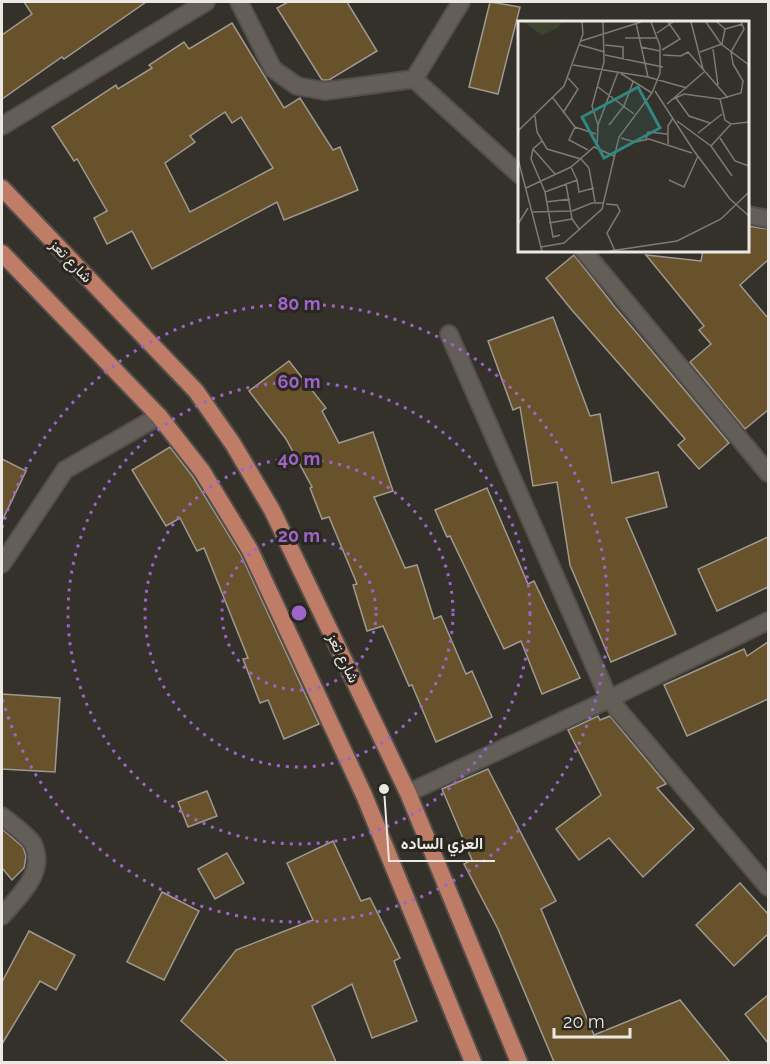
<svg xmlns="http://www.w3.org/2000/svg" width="770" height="1064" font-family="Raleway,Vazirmatn,sans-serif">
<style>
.building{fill:#68522c;stroke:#9e9991;stroke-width:1.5;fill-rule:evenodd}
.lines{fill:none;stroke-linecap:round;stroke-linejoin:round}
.minor-casing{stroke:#524e49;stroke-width:20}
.primary-casing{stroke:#524e49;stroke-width:20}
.minor{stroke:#635e57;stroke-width:16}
.primary{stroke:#bf7d67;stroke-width:16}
.ring{fill:none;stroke:#9d65ca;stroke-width:3;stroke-dasharray:3 6}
.labels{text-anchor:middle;stroke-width:6;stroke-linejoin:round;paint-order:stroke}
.street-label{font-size:15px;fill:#ebe9e4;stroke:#2a2620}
.inset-road{fill:none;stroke:#7d7a74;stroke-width:1.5}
.view{fill:#308780;fill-opacity:0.15;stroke:#308780;stroke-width:3}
.inset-edge{fill:none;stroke:#ebe9e4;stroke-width:3}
.centre{fill:#9d65ca;stroke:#2a2620;stroke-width:3}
.ring-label{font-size:18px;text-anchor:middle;font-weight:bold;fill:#9d65ca;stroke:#2a2620;stroke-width:6;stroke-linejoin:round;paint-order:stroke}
.leader{fill:none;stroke:#ebe9e4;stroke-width:2}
.callout-dot{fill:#ebe9e4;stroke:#2a2620;stroke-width:2}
.callout-label{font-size:16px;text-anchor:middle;font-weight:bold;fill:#ebe9e4;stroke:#2a2620;stroke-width:6;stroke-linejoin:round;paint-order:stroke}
</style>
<rect width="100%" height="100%" fill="#34302a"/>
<g class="building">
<polygon points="24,2 146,2 64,59 62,57 2,99 2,35 32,14"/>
<polygon points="288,2 347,2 377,51 329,80 322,80 277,8"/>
<polygon points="490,2 520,7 498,94 469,87"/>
<path d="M 232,23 L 284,108 L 300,98 L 333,150 L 340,147 L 358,190 L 284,220 L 277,202 L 152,269 L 132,231 L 107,244 L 94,218 L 107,211 L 77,159 L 74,161 L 52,127 L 116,85 L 118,89 L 152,68 L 149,65 L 184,42 L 189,49 ZM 225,112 L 232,123 L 241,117 L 273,168 L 190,212 L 165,163 L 195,142 L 190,136 Z"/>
<polygon points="747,226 768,229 768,260 740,285 768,318 768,410 745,429 690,362 711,344 699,330 704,326 646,255 701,261 703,250 747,250"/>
<polygon points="574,255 615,307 729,443 699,469 678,445 685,439 571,309 546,278"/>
<polygon points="553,317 590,416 600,414 612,483 658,472 667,507 626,518 676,634 611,662 570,565 557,482 533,486 520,407 513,410 488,341"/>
<polygon points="289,361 326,408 322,411 339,443 373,432 393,491 374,497 405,568 417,565 434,619 441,616 466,674 472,671 492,717 436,742 412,685 409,686 383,626 367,631 353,585 357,584 329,517 322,519 310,488 312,487 286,439 249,391"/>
<polygon points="170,447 193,477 241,555 319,724 284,739 268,700 260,703 243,659 248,658 204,548 197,551 180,518 166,526 132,470"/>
<polygon points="2,459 26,471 2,521"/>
<polygon points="487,488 528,584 534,581 580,678 542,694 521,641 504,649 450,536 447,537 435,510"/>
<polygon points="768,537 768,587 717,611 698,569"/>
<polygon points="768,642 768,699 687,736 664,685 744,649 747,656"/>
<polygon points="2,694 60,698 55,772 2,769"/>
<polygon points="598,716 600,720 610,716 664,781 666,784 657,788 694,829 643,877 609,838 579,860 556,829 601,795 568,730"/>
<polygon points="488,769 556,901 541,909 594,1035 680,1000 730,1062 554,1062 498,929 464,864 472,860 442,789"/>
<polygon points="207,791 217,816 188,827 178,802"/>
<polygon points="2,829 23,847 26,856 24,868 12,880 2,868"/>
<polygon points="333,841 361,901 370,898 400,958 394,961 417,1021 372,1038 352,984 312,1006 336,1062 228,1062 181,1021 236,950 313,920 287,863"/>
<polygon points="227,853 244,883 215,899 198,869"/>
<polygon points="740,883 768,914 768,934 734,966 696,925"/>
<polygon points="162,892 199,911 164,980 127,962"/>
<polygon points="29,931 75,955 56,990 40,981 2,1044 2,982"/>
<polygon points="768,995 768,1043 745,1014"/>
</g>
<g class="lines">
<defs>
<g id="minor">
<polyline points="239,2 273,69 297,86 325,91 414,79 520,175"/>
<polyline points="414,79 461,2"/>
<polyline points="2,126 206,2"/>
<polyline points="748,215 768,219"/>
<polyline points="583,250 768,473"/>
<polyline points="449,334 609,699 768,887"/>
<polyline points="2,564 65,470 159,416"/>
<polyline points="408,793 609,699 768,621"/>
<path d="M 2,816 C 9,822 29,836 33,844 C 47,872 18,897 2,916"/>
</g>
<g id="primary">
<polyline points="2,188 196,391 233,444 272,510 408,793 519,1062"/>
<polyline points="2,253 159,416 202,471 250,550 364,795 473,1062"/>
</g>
</defs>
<use href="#minor" class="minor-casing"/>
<use href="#primary" class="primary-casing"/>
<use href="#minor" class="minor"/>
<use href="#primary" class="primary"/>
</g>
<g class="ring">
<circle cx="299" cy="613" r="77"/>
<circle cx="299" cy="613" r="154"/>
<circle cx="299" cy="613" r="231"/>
<path d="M2 528A309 309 0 1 1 2 698"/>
</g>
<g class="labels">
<g class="street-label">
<text transform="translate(71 261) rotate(46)" y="5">شارع تعز</text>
<text transform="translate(343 658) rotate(64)" y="5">شارع تعز</text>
</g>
</g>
<g transform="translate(518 21)">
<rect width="231" height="231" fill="#34302a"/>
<path d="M 5,1 L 44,1 L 40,7 L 24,14 Z" fill="#3c452c"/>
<path class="inset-road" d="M 173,1 L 185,48M 188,1 L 203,23 L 231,44M 118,2 L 130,56M 207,8 L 225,3M 139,12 L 155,1M 107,17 L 139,17M 63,20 L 123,1M 62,24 L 87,31M 87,24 L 105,26 L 105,38M 123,26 L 142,30M 195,28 L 200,64M 144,29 L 162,18 L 150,1M 182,31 L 204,23 L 207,8 L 199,1M 87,34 L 145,46M 145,34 L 163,35 L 170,31 L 210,77M 55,44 L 130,56 L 169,67M 102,52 L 134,72M 80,66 L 116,93M 137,70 L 176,130 L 212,178 L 231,195M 35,77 L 57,106 L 78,113M 158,77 L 171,95 L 192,102M 202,78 L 207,99 L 213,103 L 231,101M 153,79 L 166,73 L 202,78 L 223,72 L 225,60 L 215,43 L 213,31 L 226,8 L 223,1M 149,83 L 186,51M 45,92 L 60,68 L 50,57M 17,95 L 19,111 L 29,128 L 63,138 L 71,147 L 77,181M 159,100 L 193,125 L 214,155M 80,104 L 74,85 L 86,41 L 85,1M 91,104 L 106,85 L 115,61M 57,106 L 51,119 L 70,129M 0,110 L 46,65 L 65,13 L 64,1M 180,112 L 204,93M 103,117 L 117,121 L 131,118 L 174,132M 202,117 L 217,140 L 231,145M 128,118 L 130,111 L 149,113M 24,120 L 15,128 L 13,138 L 27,171 L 35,216 L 42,214M 150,123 L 150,105 L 155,97M 79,125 L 80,104 L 100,51M 193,125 L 213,103M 15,128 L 37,153M 0,138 L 24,230M 59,159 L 61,171 L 76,167M 151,159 L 166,166 L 180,135M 48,163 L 54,198 L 62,209M 8,167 L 53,146 L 76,126 L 96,135M 27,171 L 59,159 L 53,146M 28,181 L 52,178M 88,183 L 99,184 L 102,190 L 89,212 L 97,230M 14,191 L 54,190 L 74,182 L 85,182M 31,202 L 54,198M 0,203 L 10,187M 23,226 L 46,222 L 84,188 L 101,116 L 134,72 L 142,52 L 142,25 L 133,1M 92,230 L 159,220 L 203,198 L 231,171"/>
<path class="view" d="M 120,66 L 142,107 L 86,137 L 64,96 Z"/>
<rect width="231" height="231" class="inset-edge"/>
</g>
<circle cx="299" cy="613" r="9" class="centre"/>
<g class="ring-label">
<text x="299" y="310">80 m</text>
<text x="299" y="388">60 m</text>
<text x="299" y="465">40 m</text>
<text x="299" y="542">20 m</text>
</g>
<path class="leader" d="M384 789L389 861H495"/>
<circle class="callout-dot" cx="384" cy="789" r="6"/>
<g class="callout-label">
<text x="442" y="849">العزي الساده</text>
</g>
<rect width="770" height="1064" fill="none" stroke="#ebe9e4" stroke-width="6"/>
<path d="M554 1028v9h76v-9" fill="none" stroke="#ebe9e4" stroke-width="3"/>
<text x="563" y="1028" font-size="18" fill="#ebe9e4" stroke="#2a2620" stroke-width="4.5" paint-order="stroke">20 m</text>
</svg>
